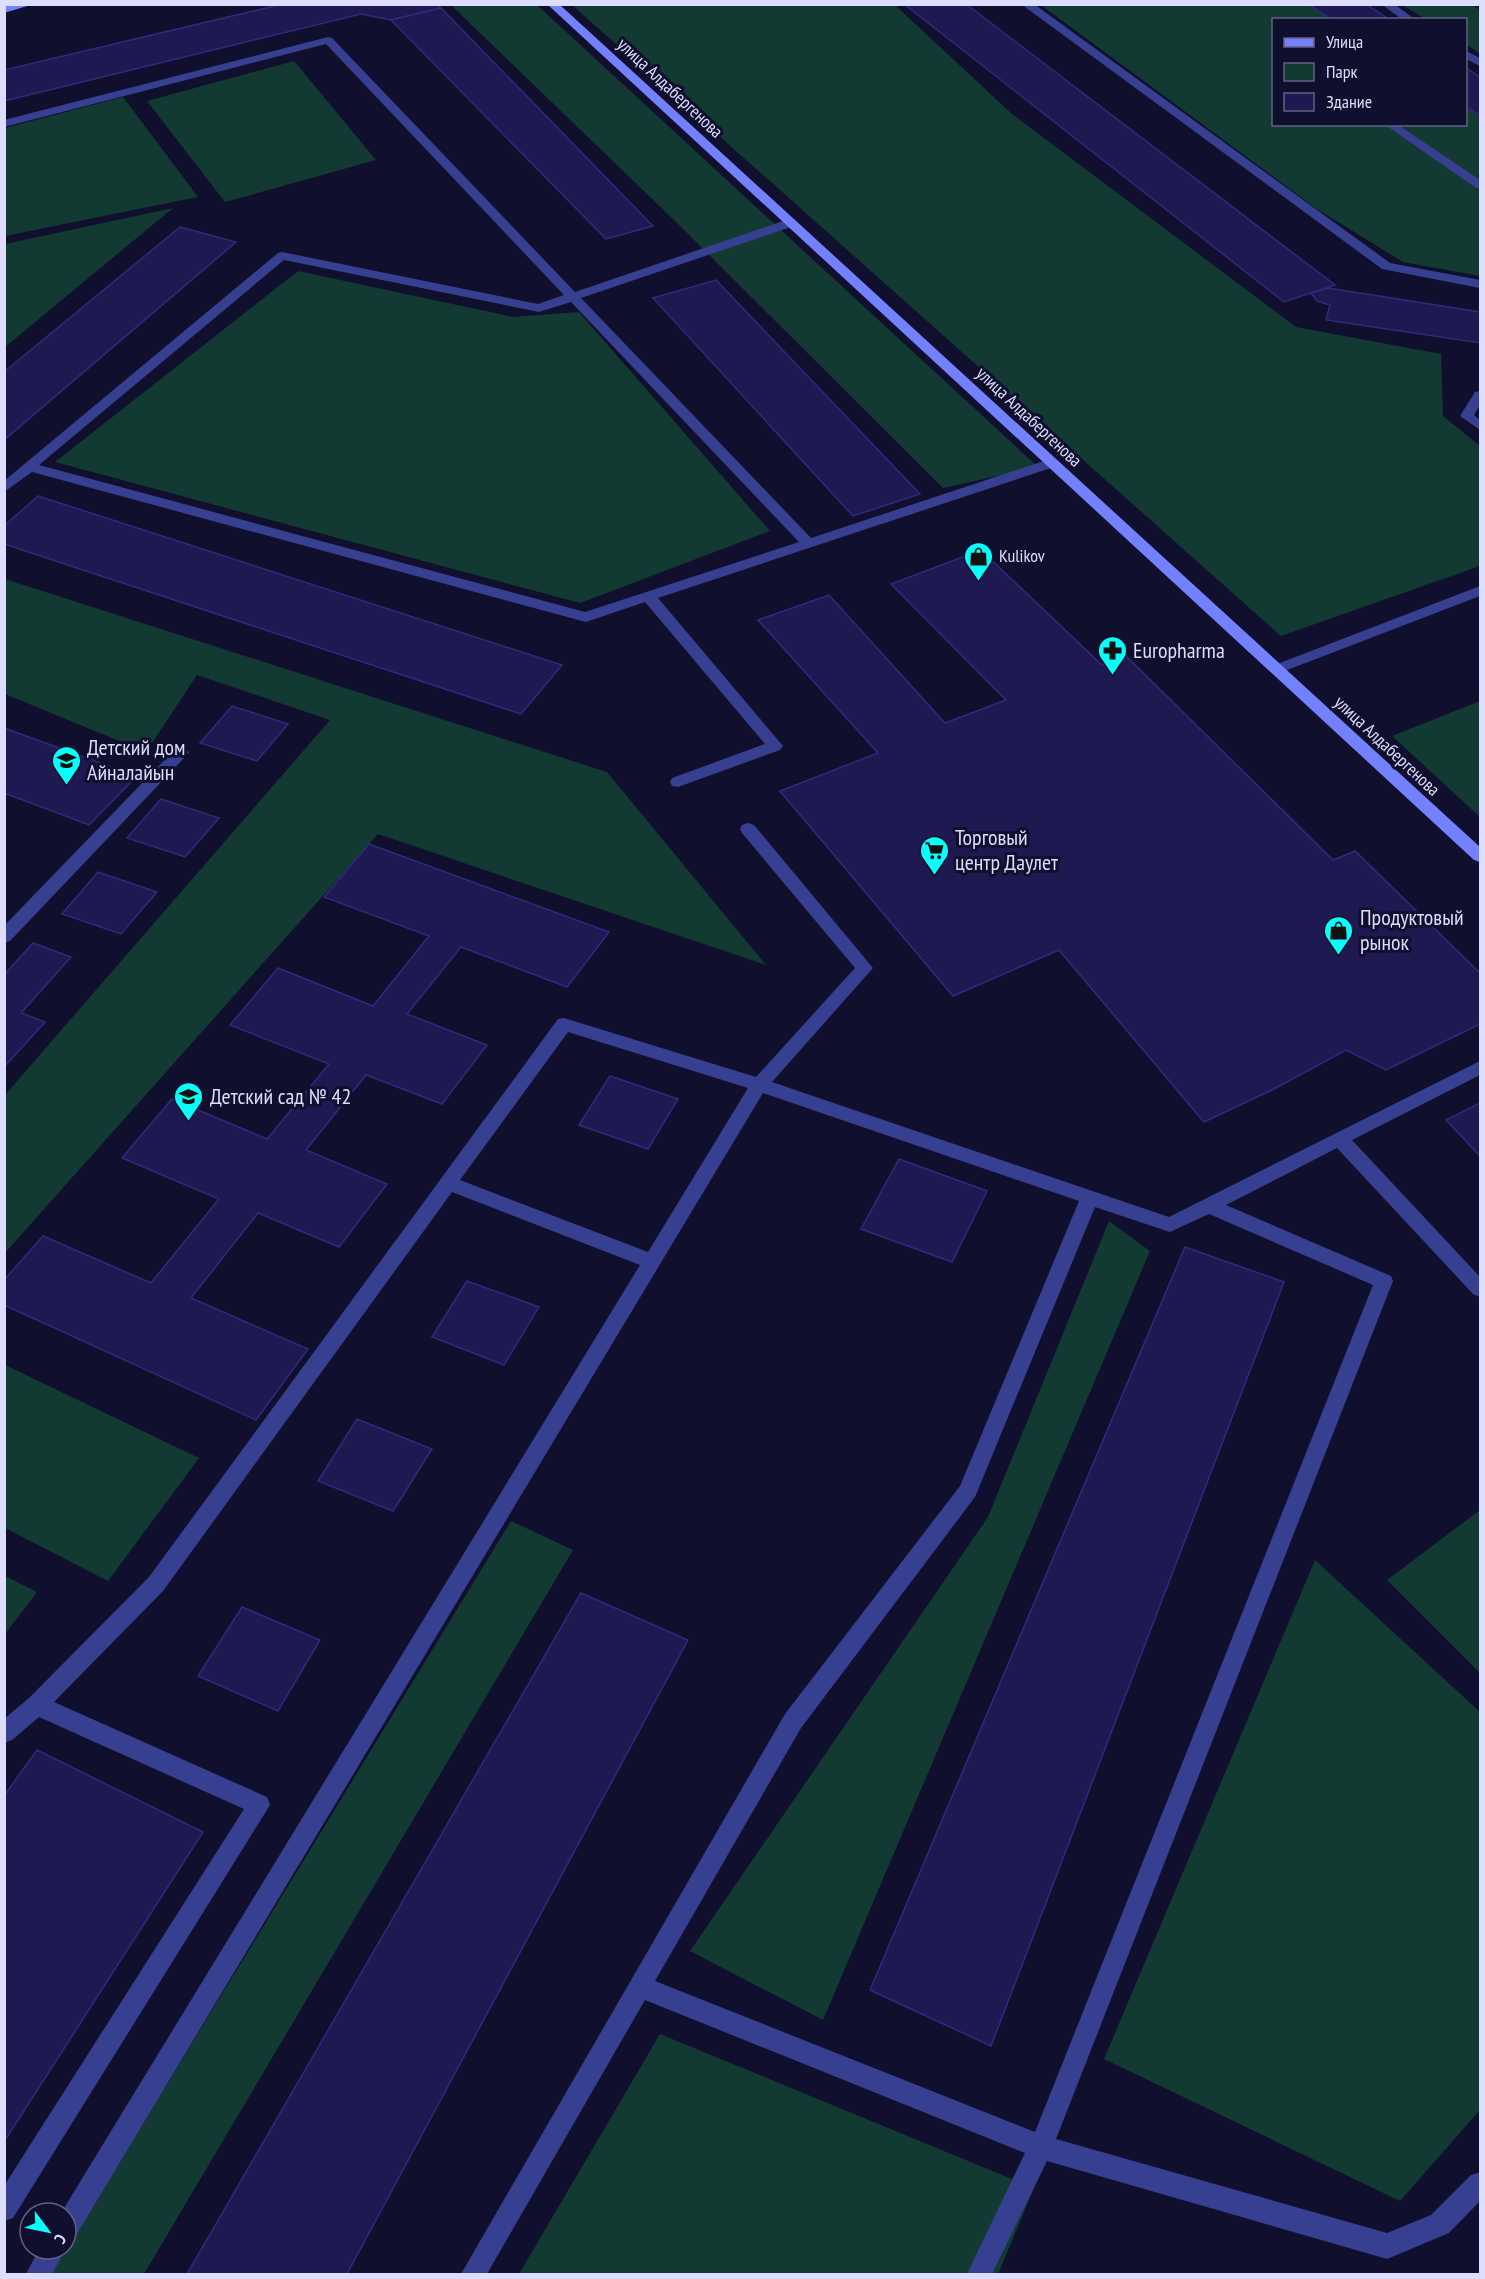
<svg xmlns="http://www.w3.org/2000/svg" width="1485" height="2279" font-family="'PT Sans Narrow',sans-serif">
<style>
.green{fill:#123932}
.building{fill:#1e1a51;stroke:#302a7e;stroke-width:1.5}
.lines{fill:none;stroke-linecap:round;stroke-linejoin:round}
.lane{fill:#373f91;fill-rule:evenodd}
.street{fill:#373f91;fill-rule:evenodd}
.secondary{fill:#7381ff;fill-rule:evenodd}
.labels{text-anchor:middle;stroke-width:6;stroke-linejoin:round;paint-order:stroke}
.far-street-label{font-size:18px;fill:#dcddff;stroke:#110f2e}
.far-poi-label{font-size:18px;fill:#dcddff;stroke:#110f2e;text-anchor:start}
.poi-label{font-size:22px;fill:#dcddff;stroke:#110f2e;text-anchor:start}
</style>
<rect width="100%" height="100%" fill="#110f2e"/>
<g class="green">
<polygon points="451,5 537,5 1038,467 943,488 675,221"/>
<polygon points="572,5 895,5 1012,114 1296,327 1441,354 1443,416 1480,446 1480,566 1281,636"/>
<polygon points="1041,5 1317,5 1338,19 1274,20 1274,124 1466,124 1466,107 1480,117 1480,276 1403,262 1317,209"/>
<polygon points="1402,5 1472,5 1480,10 1480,54 1466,44 1466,20 1426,19"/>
<polygon points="294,61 376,160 225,202 147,101"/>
<polygon points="123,97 198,197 5,236 5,128"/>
<polygon points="173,208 5,347 5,244"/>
<polygon points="298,271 513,317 579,312 770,531 580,603 55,462"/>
<polygon points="5,579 607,772 766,965 378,834 5,1253 5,1095 330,720 197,675 146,752 5,694"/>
<polygon points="1480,701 1480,817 1392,736"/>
<polygon points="1109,1221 1150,1251 823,2020 690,1951 988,1517"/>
<polygon points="5,1365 199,1458 108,1581 5,1528"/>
<polygon points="1480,1510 1480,1673 1387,1580"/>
<polygon points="511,1521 573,1550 144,2274 51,2274"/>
<polygon points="1315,1560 1480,1712 1480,2110 1400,2201 1104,2059"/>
<polygon points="5,1576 37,1592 5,1634"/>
<polygon points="660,2034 1034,2188 998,2274 519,2274"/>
</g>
<g class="building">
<polygon points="283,4 436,4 441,8 391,20 361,14 4,101 4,70"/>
<polygon points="904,4 966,4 1335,285 1284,302"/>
<polygon points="1319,4 1366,4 1390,20 1332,20 1312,7"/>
<polygon points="441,8 653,226 606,239 391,20"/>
<polygon points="1466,68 1480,77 1480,116 1466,106"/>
<polygon points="180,227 236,242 4,440 4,372"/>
<polygon points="716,280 920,494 853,516 653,298"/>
<polygon points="1328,288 1480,312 1480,343 1326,320 1330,305 1317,301 1311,293"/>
<polygon points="38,496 562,665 521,714 4,544 4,526"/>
<polygon points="981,550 1102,665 1125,655 1333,860 1355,851 1480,973 1480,1024 1386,1070 1346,1050 1272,1090 1204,1122 1059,950 953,996 780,791 878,753 758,620 829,595 945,723 1006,700 891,584"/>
<polygon points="232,706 288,724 257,761 200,743"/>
<polygon points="4,728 137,776 89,825 4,793"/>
<polygon points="161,799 219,818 185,857 127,838"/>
<polygon points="369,844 609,932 567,987 461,947 407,1014 487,1045 442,1104 366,1075 306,1150 387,1184 339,1247 258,1213 191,1298 308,1349 256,1420 4,1305 4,1280 43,1236 151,1283 219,1199 122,1158 172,1099 267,1139 329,1064 230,1025 278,968 373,1006 429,936 324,897"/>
<polygon points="98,872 157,892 121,934 62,914"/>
<polygon points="33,943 71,957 21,1013 45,1022 4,1067 4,975"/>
<polygon points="610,1076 678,1099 648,1149 579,1125"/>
<polygon points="1480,1103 1480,1156 1446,1120"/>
<polygon points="899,1159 987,1191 952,1262 861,1229"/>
<polygon points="1185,1247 1284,1282 991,2046 870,1990"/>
<polygon points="467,1281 539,1307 504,1365 432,1337"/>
<polygon points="357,1419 432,1449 393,1511 318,1481"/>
<polygon points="581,1593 688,1640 347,2274 187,2274"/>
<polygon points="242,1607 320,1640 278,1711 198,1676"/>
<polygon points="37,1750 203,1832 4,2142 4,1796"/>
</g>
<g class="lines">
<g class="lane">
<polygon points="1021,4 1034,4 1390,263 1480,280 1480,288 1382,269"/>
<polygon points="1381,4 1394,4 1416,20 1403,20"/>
<path d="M 328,37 L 332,38 L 575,292 L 786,220 L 794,220 L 794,226 L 581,298 L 811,538 L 1047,460 L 1052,459 L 1059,463 L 1057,466 L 658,598 L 783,746 L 780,750 L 678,787 L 672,786 L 670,782 L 672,778 L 765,744 L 645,602 L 586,622 L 32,472 L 4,492 L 4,481 L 278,253 L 282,252 L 538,304 L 564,295 L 326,44 L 4,127 L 4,120 ZM 284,260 L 539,312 L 571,302 L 799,542 L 585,612 L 39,465 Z"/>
<polygon points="1466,51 1480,58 1480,66 1466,59"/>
<polygon points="1384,124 1397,124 1480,180 1480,188 1476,188"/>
<polygon points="1480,391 1480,405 1474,415 1480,420 1480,430 1460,416 1475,392"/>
<polygon points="181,747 189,752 186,756 10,941 4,943 4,926 176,748"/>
<path d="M 748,823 L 754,825 L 873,968 L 772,1082 L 1169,1217 L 1480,1061 L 1480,1075 L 1352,1140 L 1480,1277 L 1480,1297 L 1473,1294 L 1337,1148 L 1226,1205 L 1391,1276 L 1393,1281 L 1056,2139 L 1387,2233 L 1431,2215 L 1471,2175 L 1480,2172 L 1480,2201 L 1449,2233 L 1387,2259 L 1047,2161 L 992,2274 L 967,2274 L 1025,2153 L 645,2000 L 487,2274 L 461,2274 L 785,1714 L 960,1486 L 1079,1201 L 763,1093 L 75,2237 L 66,2240 L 66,2213 L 61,2213 L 640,1265 L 452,1192 L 163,1591 L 54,1702 L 267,1797 L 270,1805 L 13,2218 L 4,2221 L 4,2186 L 244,1809 L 39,1717 L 12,1740 L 4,1743 L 4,1719 L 29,1698 L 149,1577 L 558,1019 L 564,1018 L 756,1077 L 855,968 L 742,833 L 740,829 L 742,825 ZM 568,1032 L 748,1088 L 648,1252 L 460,1180 ZM 1095,1207 L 1170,1232 L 1209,1214 L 1373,1285 L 1035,2132 L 655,1981 L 801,1728 L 975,1497 Z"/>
<polygon points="39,2249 66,2249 52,2274 26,2274"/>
</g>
<polygon class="street" points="1480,586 1480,596 1282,672 1272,672 1270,669 1272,666"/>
<g class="secondary">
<polygon points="13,4 34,4 4,13 4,7"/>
<polygon points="547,4 559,4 1480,847 1480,862 1474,860"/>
</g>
</g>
<defs>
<symbol id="shop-pin" viewBox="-11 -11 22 30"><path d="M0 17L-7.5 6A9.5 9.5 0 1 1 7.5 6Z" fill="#08fff9" stroke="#110f2e"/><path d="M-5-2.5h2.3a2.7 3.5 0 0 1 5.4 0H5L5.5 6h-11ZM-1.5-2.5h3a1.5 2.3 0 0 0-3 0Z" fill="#111"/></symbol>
<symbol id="pharmacy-pin" viewBox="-11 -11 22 30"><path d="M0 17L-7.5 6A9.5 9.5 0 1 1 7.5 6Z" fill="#08fff9" stroke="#110f2e"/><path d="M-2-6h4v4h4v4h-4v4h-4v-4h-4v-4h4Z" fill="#111"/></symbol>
<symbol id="school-pin" viewBox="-11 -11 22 30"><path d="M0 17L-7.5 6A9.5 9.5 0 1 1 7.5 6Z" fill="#08fff9" stroke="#110f2e"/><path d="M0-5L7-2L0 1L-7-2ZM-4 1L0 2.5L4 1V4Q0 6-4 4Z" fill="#111"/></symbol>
<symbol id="supermarket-pin" viewBox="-11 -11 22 30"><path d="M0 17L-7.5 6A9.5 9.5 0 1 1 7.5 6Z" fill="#08fff9" stroke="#110f2e"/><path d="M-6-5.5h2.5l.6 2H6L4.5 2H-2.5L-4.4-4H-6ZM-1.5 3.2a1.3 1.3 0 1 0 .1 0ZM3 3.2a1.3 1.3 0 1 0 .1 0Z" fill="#111"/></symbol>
</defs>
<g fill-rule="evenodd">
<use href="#shop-pin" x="962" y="540" width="33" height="45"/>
<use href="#pharmacy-pin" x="1096" y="634" width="33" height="45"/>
<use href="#school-pin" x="50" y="744" width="33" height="45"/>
<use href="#supermarket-pin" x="918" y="834" width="33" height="45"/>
<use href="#shop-pin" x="1322" y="914" width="33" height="45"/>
<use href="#school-pin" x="172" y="1080" width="33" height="45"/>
</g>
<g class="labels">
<g class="far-street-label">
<text transform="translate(670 88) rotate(43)" y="6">улица Алдабергенова</text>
<text transform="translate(1029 417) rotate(43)" y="6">улица Алдабергенова</text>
<text transform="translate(1387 746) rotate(43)" y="6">улица Алдабергенова</text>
</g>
<g class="far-poi-label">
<text x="999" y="562">Kulikov</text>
</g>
<g class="poi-label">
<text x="1133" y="658">Europharma</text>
<text x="87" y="755">Детский дом<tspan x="87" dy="25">Айналайын</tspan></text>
<text x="955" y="845">Торговый<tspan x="955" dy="25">центр Даулет</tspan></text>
<text x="1360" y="925">Продуктовый<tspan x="1360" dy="25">рынок</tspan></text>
<text x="210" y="1104">Детский сад № 42</text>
</g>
</g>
<rect width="1485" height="2279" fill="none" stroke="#dcddff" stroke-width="12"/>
<rect x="1272" y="18" width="195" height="108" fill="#110f2e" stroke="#626182" stroke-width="1.5"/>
<rect x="1284" y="38" width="30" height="9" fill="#7381ff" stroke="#626182" stroke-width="1.5"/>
<text x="1326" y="48" font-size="18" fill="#dcddff">Улица</text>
<rect x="1284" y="63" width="30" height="18" fill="#123932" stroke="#626182" stroke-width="1.5"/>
<text x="1326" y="78" font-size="18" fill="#dcddff">Парк</text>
<rect x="1284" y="93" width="30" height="18" fill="#1e1a51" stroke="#626182" stroke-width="1.5"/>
<text x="1326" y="108" font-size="18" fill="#dcddff">Здание</text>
<g transform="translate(48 2231) rotate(122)"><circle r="28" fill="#110f2e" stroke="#626182" stroke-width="1.5"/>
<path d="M0-4.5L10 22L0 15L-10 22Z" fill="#08fff9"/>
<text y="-9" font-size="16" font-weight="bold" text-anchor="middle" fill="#dcddff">С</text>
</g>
</svg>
